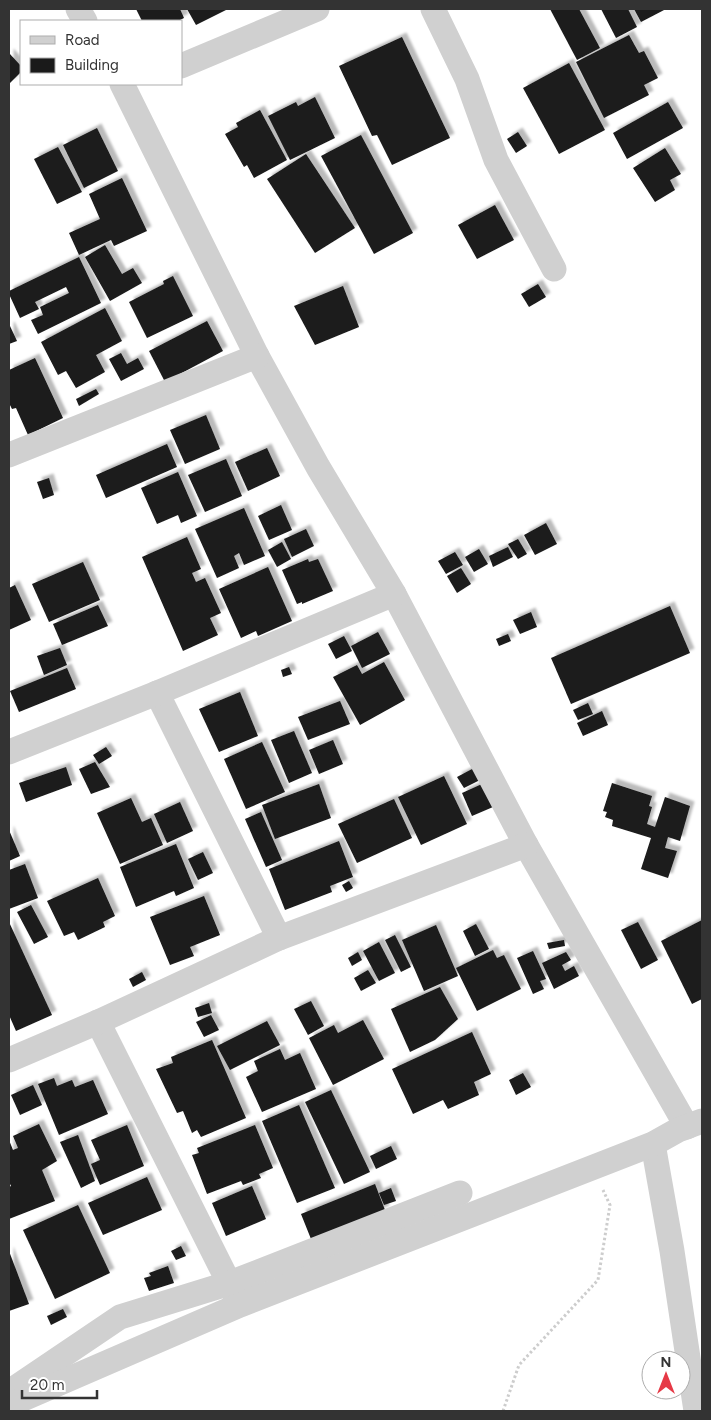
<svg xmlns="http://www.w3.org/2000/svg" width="711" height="1420" font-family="Figtree,sans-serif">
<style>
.building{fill:#1a1a1a;filter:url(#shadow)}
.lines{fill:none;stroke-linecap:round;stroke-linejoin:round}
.path{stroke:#cdcdcd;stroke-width:3;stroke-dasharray:2.5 2.5;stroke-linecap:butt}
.street{stroke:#d0d0d0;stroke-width:25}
</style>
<defs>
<filter id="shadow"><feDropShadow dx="4.5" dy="-4.5" stdDeviation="1" flood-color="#0004"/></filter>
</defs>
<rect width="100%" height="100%" fill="#fff"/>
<g class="building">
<polygon points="136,9 180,9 184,18 178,21 142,21"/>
<polygon points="187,9 228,9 196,25"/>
<polygon points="550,9 579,9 600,48 577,60"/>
<polygon points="601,9 628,9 637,27 616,38"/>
<polygon points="634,9 666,9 641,22"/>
<polygon points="629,35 639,53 644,51 658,78 644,85 649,95 604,118 576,62"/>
<polygon points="402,37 450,138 392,165 377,135 372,136 339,66"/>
<polygon points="9,53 21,66 21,72 9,84"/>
<polygon points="569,63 605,130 559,154 523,88"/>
<polygon points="315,97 335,138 290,160 268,116 296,102 298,106"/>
<polygon points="668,102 683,128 627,159 613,133"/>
<polygon points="260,110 287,160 254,178 247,165 244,167 225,134 238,127 236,123"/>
<polygon points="97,128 118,171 84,188 63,145"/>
<polygon points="518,132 527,146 516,153 507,139"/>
<polygon points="361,135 413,233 374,254 321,156"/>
<polygon points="58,147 82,192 57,204 34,159"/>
<polygon points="665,148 681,174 670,180 675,190 655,202 633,168"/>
<polygon points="306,154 355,228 315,253 267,179"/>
<polygon points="122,178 147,231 114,246 111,240 79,255 69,233 100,219 89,194"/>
<polygon points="495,205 514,240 477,259 458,225"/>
<polygon points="105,245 122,274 133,268 142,283 110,301 85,257"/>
<polygon points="79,257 101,303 38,334 31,320 43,315 40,307 69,293 66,287 35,302 39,309 20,318 9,294 9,291"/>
<polygon points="173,276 193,316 147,338 129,302 164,284 163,281"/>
<polygon points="538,284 546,297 529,307 521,294"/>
<polygon points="343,286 359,327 315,345 294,306"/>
<polygon points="105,308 122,341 96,355 105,372 76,388 66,371 58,375 41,342"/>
<polygon points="207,321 223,351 165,382 149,351"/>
<polygon points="10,326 17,341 9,344 9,327"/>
<polygon points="121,353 127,364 138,358 144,369 121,381 109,359"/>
<polygon points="35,358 63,418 28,435 16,408 12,409 9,403 9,370"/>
<polygon points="96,389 99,394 79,406 76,399"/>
<polygon points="206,415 220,449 185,464 170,430"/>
<polygon points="167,444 177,467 106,498 96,475"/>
<polygon points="267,448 280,476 248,491 235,462"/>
<polygon points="226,459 242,496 205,512 188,475"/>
<polygon points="178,472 197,516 181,523 178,515 157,524 141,488"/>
<polygon points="49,478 54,495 43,499 37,482"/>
<polygon points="281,505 292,530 269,540 258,516"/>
<polygon points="244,508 265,556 244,565 239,553 234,556 239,568 217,578 195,529"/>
<polygon points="546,523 557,544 535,555 524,535"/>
<polygon points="306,529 314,546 292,557 284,539"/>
<polygon points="187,537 201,569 192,573 196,582 205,578 221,613 210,618 218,635 183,651 142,557"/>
<polygon points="518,539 527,554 518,559 508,544"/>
<polygon points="282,542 291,559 277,567 268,550"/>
<polygon points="508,547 513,557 493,567 489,556"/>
<polygon points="479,549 488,564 474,572 465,557"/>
<polygon points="455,552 463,565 446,574 438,561"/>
<polygon points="308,559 309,562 318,559 333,591 302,604 302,602 297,604 282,570"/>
<polygon points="83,562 100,600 49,622 32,584"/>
<polygon points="268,567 292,621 258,636 256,631 241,638 219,589"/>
<polygon points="461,568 471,584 457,593 447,576"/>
<polygon points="15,585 31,620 9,630 9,588"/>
<polygon points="98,605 108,626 62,645 53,624"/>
<polygon points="670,606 690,653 571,704 551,658"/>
<polygon points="531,612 537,627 520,634 513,620"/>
<polygon points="378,632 390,654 362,668 351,646"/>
<polygon points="508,634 511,641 499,646 496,639"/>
<polygon points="344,636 352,651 336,659 328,644"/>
<polygon points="60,648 67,665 44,675 37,656"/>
<polygon points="384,662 405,700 360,725 333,677 357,665 362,674"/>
<polygon points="289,667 292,674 283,677 281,670"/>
<polygon points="67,668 76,689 19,712 10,691"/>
<polygon points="240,692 258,736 219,752 199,709"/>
<polygon points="340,701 350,724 308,740 298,717"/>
<polygon points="588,703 593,714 578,720 573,710"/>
<polygon points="602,711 608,725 583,736 577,723"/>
<polygon points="294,731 312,773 289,783 271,740"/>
<polygon points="333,740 343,764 319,774 309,750"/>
<polygon points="262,742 285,792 246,809 224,759"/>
<polygon points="106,747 112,756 99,764 93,755"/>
<polygon points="95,762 110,787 91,794 79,769"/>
<polygon points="66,767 72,785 26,802 19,783"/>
<polygon points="474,768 480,780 464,788 457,777"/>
<polygon points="444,776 467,824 421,845 398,797"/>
<polygon points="612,783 652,796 649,806 652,807 647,824 655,827 665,797 690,806 680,841 668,837 665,848 677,851 668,878 641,869 651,838 612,826 613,820 605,817 607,812 603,811"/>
<polygon points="319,784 331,818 275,839 262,805"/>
<polygon points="482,784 493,807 472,816 462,793"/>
<polygon points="131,798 142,822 151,818 163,845 120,864 97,813"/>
<polygon points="394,799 412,838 357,863 338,824"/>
<polygon points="180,802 193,831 167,843 154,814"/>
<polygon points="261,812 282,860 266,867 245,819"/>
<polygon points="9,830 20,856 9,861"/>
<polygon points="339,841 353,877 330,886 332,892 285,910 269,869"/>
<polygon points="176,844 194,888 176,896 174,891 136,907 120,867"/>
<polygon points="203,852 213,873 198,880 188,859"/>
<polygon points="25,864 38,898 9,909 9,870"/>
<polygon points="98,878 115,916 103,922 105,927 78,940 74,932 64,936 47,901"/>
<polygon points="349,881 353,888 346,892 342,885"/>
<polygon points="204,896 220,935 190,947 194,956 170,965 150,917"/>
<polygon points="31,905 48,937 34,944 17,912"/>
<polygon points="702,920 702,999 692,1004 661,941"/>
<polygon points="9,922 52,1015 16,1031 9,1015"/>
<polygon points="638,922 658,960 641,969 621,930"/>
<polygon points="476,924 489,949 475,956 463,931"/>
<polygon points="436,925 458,976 424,991 402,940"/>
<polygon points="395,935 411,967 401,972 385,940"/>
<polygon points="564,940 565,946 549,949 547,943"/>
<polygon points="379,942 395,973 379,981 363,951"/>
<polygon points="493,950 497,958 504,955 521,989 477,1011 456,968"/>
<polygon points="533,951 546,979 540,981 544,989 533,994 517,958"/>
<polygon points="358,952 362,960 352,966 348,958"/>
<polygon points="566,952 571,960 562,965 565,971 574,966 579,976 554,989 542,963"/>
<polygon points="368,970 376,983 361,991 354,978"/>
<polygon points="142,972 146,980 133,987 129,979"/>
<polygon points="440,987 458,1019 435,1040 410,1052 391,1009"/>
<polygon points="311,1001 324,1026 308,1035 294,1009"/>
<polygon points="209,1003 212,1013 198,1017 195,1008"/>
<polygon points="211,1015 219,1030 204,1037 196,1022"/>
<polygon points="363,1020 384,1059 333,1085 309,1038 334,1025 338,1033"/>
<polygon points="267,1021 280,1045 230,1070 217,1046"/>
<polygon points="472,1032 491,1074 474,1082 479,1095 448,1109 443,1100 413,1114 392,1069"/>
<polygon points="212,1040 246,1118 201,1137 197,1130 192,1133 183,1111 177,1113 156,1069 173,1063 171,1057"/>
<polygon points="280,1049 285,1060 300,1053 316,1089 262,1112 246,1077 258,1071 254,1061"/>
<polygon points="523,1073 531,1087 516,1095 509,1080"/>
<polygon points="54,1078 57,1086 72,1080 75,1087 93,1080 108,1114 59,1135 38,1084"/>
<polygon points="33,1085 42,1105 20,1115 11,1095"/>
<polygon points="331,1090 370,1172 344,1184 305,1102"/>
<polygon points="299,1105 335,1188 297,1203 262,1121"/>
<polygon points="39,1124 57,1161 42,1170 55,1201 9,1219 9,1187 11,1186 9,1182 9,1140 13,1150 18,1148 13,1136"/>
<polygon points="127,1125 144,1166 100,1185 91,1164 100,1160 91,1140"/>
<polygon points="255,1125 273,1168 259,1174 261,1178 243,1185 241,1181 207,1194 192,1155 199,1153 197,1148"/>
<polygon points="78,1135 95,1181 81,1188 60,1142"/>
<polygon points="391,1146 397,1159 376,1169 370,1156"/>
<polygon points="147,1177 162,1210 103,1235 88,1203"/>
<polygon points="375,1184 385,1210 311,1239 301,1214"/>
<polygon points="252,1186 266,1219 226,1236 212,1203"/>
<polygon points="391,1188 396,1201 384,1205 379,1193"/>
<polygon points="78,1205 110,1273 55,1299 23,1230"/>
<polygon points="181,1246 186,1256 176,1260 171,1251"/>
<polygon points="9,1251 29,1304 9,1311"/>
<polygon points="168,1266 174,1283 149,1291 144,1278 151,1276 149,1273"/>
<polygon points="63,1309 67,1317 51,1325 47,1316"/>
</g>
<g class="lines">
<polyline class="path" points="503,1411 519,1365 598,1280 610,1205 603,1190"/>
<g class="street">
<polyline points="78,9 85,21"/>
<polyline points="433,9 467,79 496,160 554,269"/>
<polyline points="181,66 317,9"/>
<polyline points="122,84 257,356 318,467 394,594 526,845 687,1127"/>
<polyline points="9,455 257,356"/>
<polyline points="157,693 279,938"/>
<polyline points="9,752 157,693 394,594"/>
<polyline points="98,1022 236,1297"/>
<polyline points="9,1060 98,1022 279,938 526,845"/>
<polyline points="653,1144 672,1251 696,1411"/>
<polyline points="9,1392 120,1317 230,1283 460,1193"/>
<polyline points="9,1405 240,1305 653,1144 678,1130 702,1121"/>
</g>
</g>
<rect width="711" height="1420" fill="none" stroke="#333333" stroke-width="20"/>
<rect x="20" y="20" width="162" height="65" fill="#ffffff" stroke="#adadad"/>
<rect x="30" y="36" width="25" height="8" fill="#d0d0d0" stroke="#adadad"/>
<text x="65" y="45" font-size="15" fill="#333333">Road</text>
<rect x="30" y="58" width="25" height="15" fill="#1a1a1a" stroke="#adadad"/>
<text x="65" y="70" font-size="15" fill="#333333">Building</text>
<g transform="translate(666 1375)"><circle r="24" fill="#ffffff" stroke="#adadad"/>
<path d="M0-4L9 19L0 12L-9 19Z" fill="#e63946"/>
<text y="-8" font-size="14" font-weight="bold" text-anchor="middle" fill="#333333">N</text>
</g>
<path d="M22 1390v8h75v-8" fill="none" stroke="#333333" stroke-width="2.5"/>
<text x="30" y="1390" font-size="15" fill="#333333" stroke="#ffffff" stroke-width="4" paint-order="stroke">20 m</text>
</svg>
